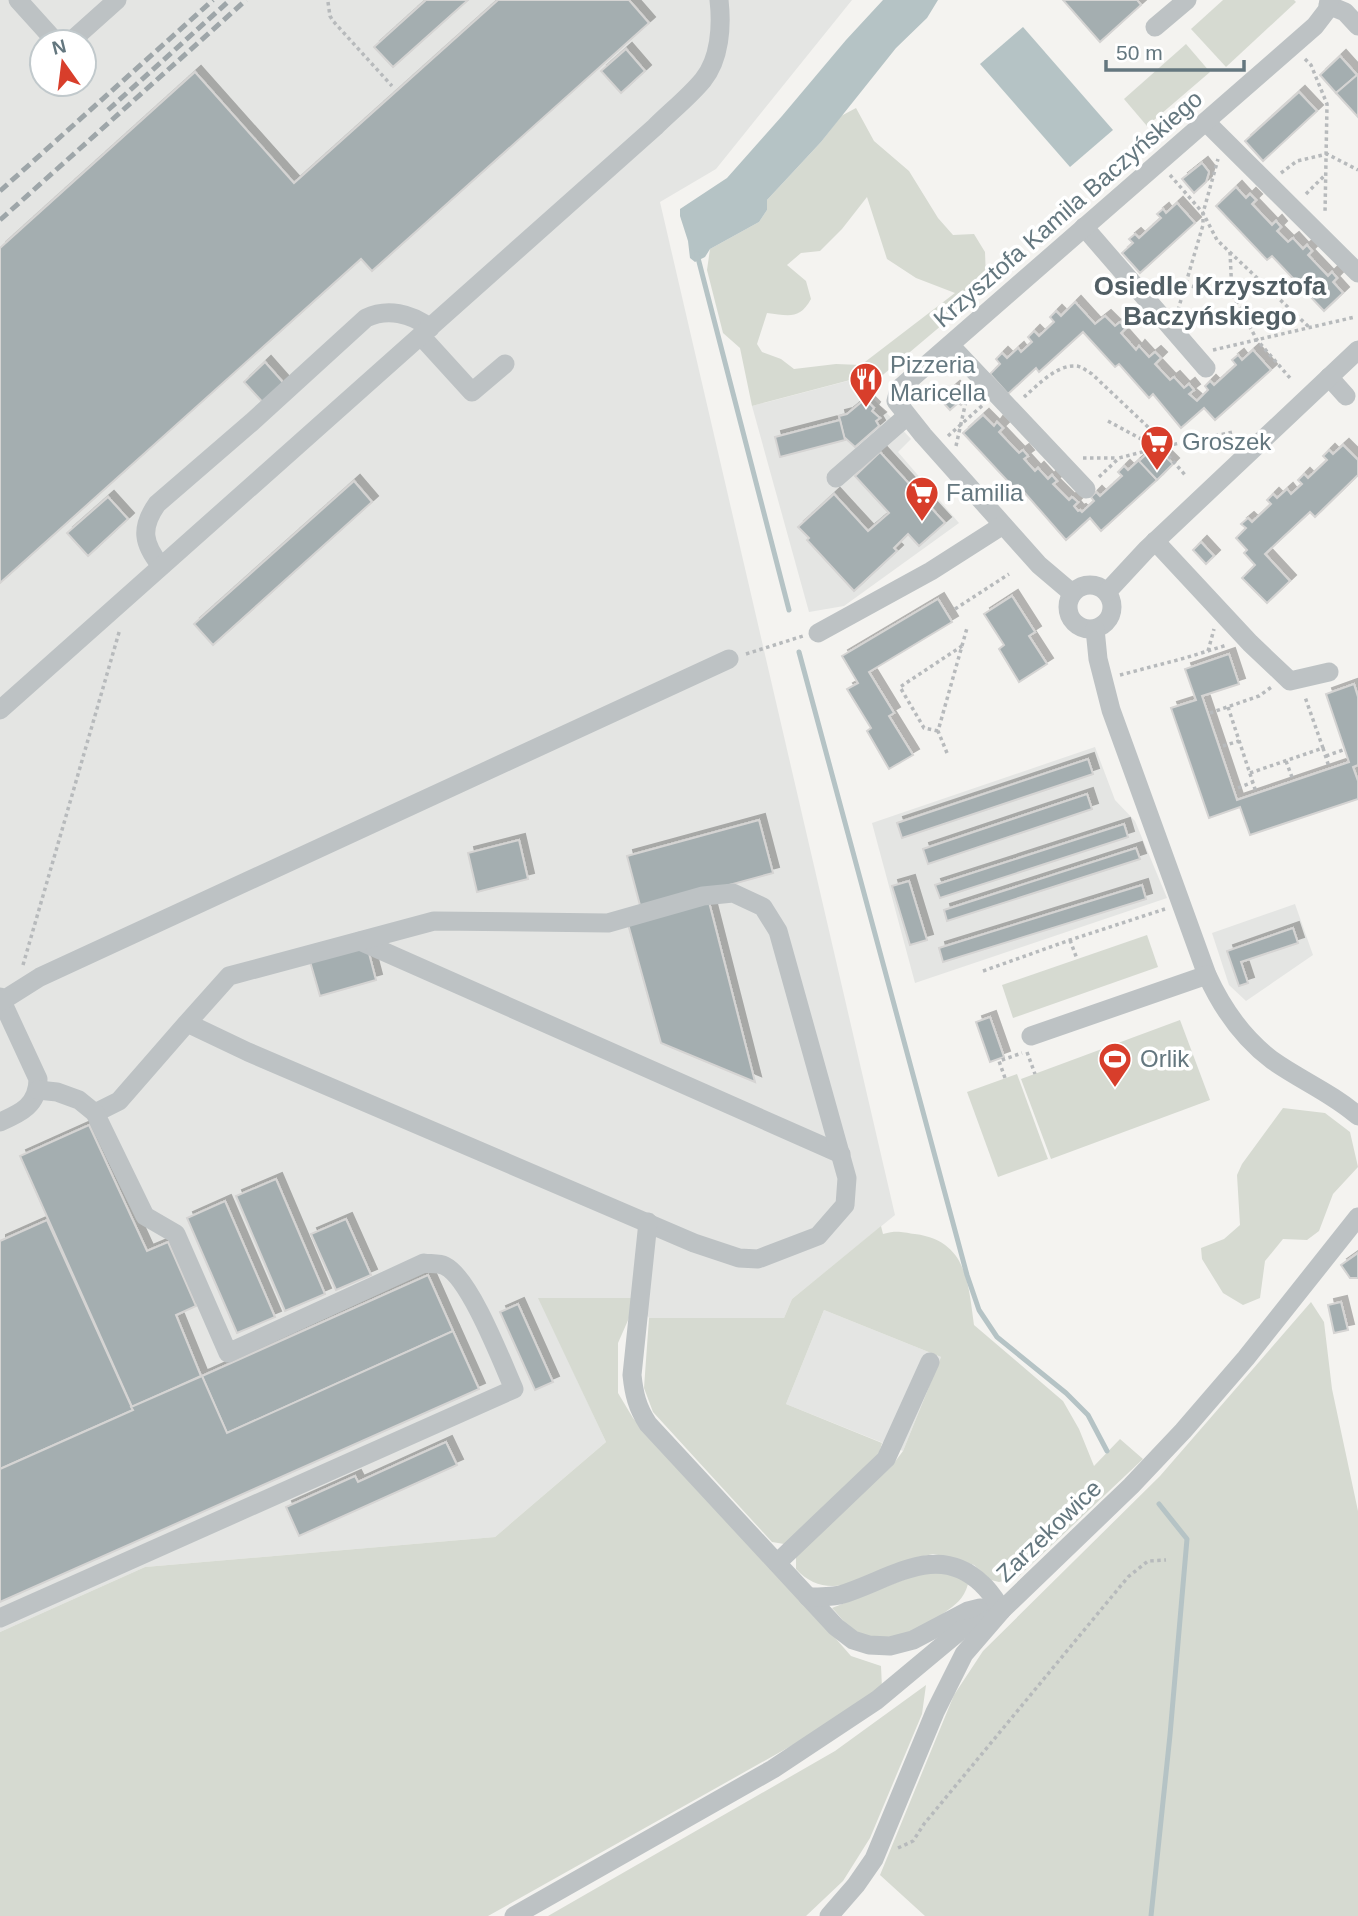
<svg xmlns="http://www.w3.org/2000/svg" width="1358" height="1916" font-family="Helvetica,sans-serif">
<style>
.built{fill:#e4e5e3;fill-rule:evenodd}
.green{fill:#d6dad1;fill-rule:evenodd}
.water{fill:#b5c3c5}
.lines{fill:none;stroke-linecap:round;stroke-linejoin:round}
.stream{stroke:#b5c3c5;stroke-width:5}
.building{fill:#a4aeb0;stroke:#d5d4d3;stroke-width:2;filter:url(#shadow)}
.path{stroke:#b7babc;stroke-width:3.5;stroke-dasharray:3.5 3.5;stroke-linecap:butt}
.minor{stroke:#bdc2c4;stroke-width:19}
.rail{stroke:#9ea6a9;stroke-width:5;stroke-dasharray:10 5;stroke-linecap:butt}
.labels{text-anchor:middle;stroke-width:7;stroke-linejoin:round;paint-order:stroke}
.street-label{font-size:24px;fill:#64777f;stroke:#fff}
.poi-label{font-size:24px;fill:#64777f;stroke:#fff;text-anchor:start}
.neighbourhood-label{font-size:26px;font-weight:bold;fill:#525f65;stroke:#fff}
</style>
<defs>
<filter id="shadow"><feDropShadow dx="6" dy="-6" stdDeviation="0" flood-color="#0004"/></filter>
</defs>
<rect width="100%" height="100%" fill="#f4f3f0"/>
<g class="built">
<path d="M 0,0 L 852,0 L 716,169 L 660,202 L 895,1215 L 792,1299 L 784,1318 L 649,1318 L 635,1298 L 539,1298 L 606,1442 L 495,1537 L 145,1567 L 0,1632 ZM 42,42 L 84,42 L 84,84 L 42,84 Z"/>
<polygon points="855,379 911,439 898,452 959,523 844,606 809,612 752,406"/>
<polygon points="1095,747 1115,800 1135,821 1167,898 915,983 872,823"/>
<polygon points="1295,904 1313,955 1246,1001 1229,985 1212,933"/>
<polygon points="824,1310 941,1357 903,1451 786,1404"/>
</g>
<g class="green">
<polygon points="1223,0 1294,0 1296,2 1226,67 1191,29"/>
<polygon points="1186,44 1210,72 1147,126 1124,99"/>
<path d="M 856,108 L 874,141 L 909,171 L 938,218 L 953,235 L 974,234 L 985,252 L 986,279 L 979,286 L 981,292 L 865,390 L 854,379 L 752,406 L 740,348 L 723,333 L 707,270 L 710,249 L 759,222 L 767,210 L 767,200 L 821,142 L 841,116 ZM 867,197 L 887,259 L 916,278 L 955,293 L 861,365 L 836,364 L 794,369 L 781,359 L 762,352 L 757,344 L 767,313 C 787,315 799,321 811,299 L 806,281 L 787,265 L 801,253 L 820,251 L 842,229 Z"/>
<polygon points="1147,935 1158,967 1013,1018 1002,985"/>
<polygon points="1180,1020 1210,1100 1051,1159 1021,1079"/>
<polygon points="1017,1074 1048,1159 998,1177 967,1092"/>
<polygon points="1283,1108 1325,1113 1350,1132 1358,1167 1333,1194 1319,1231 1307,1240 1283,1239 1265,1261 1260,1298 1243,1305 1223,1293 1202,1259 1201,1248 1224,1239 1240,1225 1237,1175 1242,1164"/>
<path d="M 881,1226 L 883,1234 C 897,1230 901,1232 915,1234 C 967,1241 968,1282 974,1325 L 1063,1401 L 1079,1429 L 1094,1466 L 1120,1439 L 1143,1459 L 1018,1577 L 999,1582 L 991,1580 L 974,1565 L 954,1558 L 933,1554 L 915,1558 L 844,1585 C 824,1588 810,1584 796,1569 L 796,1553 L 891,1467 L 903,1451 L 941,1357 L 824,1310 L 786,1404 L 882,1443 L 877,1461 L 784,1544 L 772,1542 L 653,1412 L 644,1388 L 649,1318 L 784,1318 L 792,1299 Z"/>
<polygon points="538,1298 635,1298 629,1318 618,1343 618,1393 633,1418 816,1616 851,1656 881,1666 882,1688 823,1728 488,1916 0,1916 0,1632 145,1567 495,1537 606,1442"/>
<polygon points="1311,1302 1324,1322 1332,1389 1358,1511 1358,1916 925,1916 880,1875 954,1695 983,1651 1160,1476"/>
<path d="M 937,1572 L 959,1576 L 968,1584 C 964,1599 955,1605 944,1613 C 920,1630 890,1644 861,1634 C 849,1630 841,1617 832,1608 L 913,1576 Z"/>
<polygon points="926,1685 922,1714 870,1838 843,1881 806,1916 548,1916 835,1751"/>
</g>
<g class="water">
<polygon points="883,0 938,0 927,18 896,48 821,142 767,200 767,210 759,222 710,249 705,257 695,262 690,258 688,241 680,216 680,209 727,178 782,116 846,40"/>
<polygon points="1023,27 1113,130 1070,167 980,64"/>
</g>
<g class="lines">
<g class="stream">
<polyline points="697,254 789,610"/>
<polyline points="799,652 967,1275 979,1310 997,1337 1066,1393 1088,1415 1107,1451"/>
<polyline points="1151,1916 1170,1735 1187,1539 1159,1504"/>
</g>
</g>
<g class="building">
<polygon points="426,0 468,0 393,67 374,47"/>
<polygon points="498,0 629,0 649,23 372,271 361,259 0,583 0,248 195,72 294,183"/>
<polygon points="1063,0 1137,0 1141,5 1100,42"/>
<polygon points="626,49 645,71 621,93 601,71"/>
<polygon points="1340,56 1357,75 1336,93 1320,75"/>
<polygon points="1357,75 1358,76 1358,117 1336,93"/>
<polygon points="1299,92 1317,111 1263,161 1245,141"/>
<polygon points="1202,163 1209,172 1206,182 1194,193 1182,179"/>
<polygon points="1236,187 1246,198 1250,194 1256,200 1252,204 1272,225 1276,221 1281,227 1277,231 1288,242 1293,238 1303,249 1307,245 1312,251 1308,255 1328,276 1332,272 1337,278 1333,282 1343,293 1324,311 1272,256 1267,260 1216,206"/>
<polygon points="1177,203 1195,223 1140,273 1122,253 1133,243 1129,239 1135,234 1139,238 1161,218 1157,214 1163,209 1166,213"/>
<polygon points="1075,302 1095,324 1105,316 1115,326 1120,322 1126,328 1121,333 1136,350 1139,346 1149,357 1155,352 1161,358 1155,364 1170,380 1174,377 1184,388 1189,384 1194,390 1189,394 1197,401 1208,390 1205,386 1210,381 1214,385 1236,365 1232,360 1238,355 1242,360 1253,350 1271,370 1215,420 1204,408 1181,428 1153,394 1149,398 1119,364 1115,367 1083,332 1039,372 1036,368 1008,394 990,374 1000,364 996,359 1002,353 1007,358 1018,348 1021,352 1032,342 1028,337 1034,331 1039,336 1054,322 1050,317 1056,311 1061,316"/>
<polygon points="265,362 288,388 267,407 244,382"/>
<polygon points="954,387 966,400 961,405 958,403 950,410 940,399"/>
<polygon points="865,399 874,408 872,411 880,418 876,421 879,426 855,447 844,437 839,416 847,414"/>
<polygon points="983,415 994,426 997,422 1003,428 999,432 1019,453 1023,450 1028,456 1024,459 1035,471 1038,468 1048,479 1052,475 1057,481 1053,484 1069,500 1072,497 1078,502 1074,506 1078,511 1080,510 1082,512 1094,501 1091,497 1096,492 1100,496 1122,476 1118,472 1124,466 1128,470 1139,460 1157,480 1101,531 1090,518 1066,540 1018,485 1014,488 963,433"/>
<polygon points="840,420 845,440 780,457 775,437"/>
<polygon points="1343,445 1358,460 1358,475 1315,517 1310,512 1265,554 1290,581 1267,603 1242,578 1255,565 1244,553 1247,550 1236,538 1246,528 1241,524 1248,518 1252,522 1271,504 1267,500 1273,494 1277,498 1287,489 1291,494 1302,484 1298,480 1304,474 1308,478 1327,460 1323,456 1329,450 1333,454"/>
<polygon points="1150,451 1163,454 1173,464 1157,480 1139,461"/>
<polygon points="880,452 945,523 919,546 908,534 894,548 897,551 854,591 807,540 809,538 798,527 834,494 868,531 889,513 855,476"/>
<polygon points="354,481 372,502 213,645 194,624"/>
<polygon points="108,497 128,519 88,556 67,533"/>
<polygon points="1201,542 1214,556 1206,564 1193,550"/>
<polygon points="1012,596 1035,632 1029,636 1047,664 1019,682 999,649 1004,645 984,614"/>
<polygon points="938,599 952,622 869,672 894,713 889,716 913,755 889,769 867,731 871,728 847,689 858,683 842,656"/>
<polygon points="1229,654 1239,684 1202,696 1237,800 1349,762 1326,694 1354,684 1358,697 1358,765 1353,767 1358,781 1358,799 1250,835 1240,807 1209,818 1171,708 1196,700 1185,669"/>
<polygon points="1088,759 1093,774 902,838 897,823"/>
<polygon points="1087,794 1092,809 928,864 923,849"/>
<polygon points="759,820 773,873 641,909 627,856"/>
<polygon points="1124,824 1128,837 940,898 935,885"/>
<polygon points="519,840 528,879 477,892 468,853"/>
<polygon points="1136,848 1140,859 947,921 944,910"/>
<polygon points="909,881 927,940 910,945 892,886"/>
<polygon points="1142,885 1146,899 943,962 939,948"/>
<polygon points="709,902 755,1082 661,1043 628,924"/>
<polygon points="1293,928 1298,943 1241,962 1248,983 1239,986 1227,951"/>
<polygon points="366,942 376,980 320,996 309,958"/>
<polygon points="990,1017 1004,1057 990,1062 976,1022"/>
<polygon points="89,1125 147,1251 168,1242 196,1306 176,1315 201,1376 132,1407 20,1156"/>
<polygon points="276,1179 325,1294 285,1311 236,1196"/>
<polygon points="225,1201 275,1317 237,1333 187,1218"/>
<polygon points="346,1219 371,1275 336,1290 311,1234"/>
<polygon points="47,1220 133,1410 0,1469 0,1241"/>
<polygon points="1358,1253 1358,1278 1350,1278 1341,1265"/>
<polygon points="428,1275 453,1331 227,1433 202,1376"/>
<polygon points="1341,1302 1348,1330 1334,1333 1328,1305"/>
<polygon points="518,1304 553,1382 535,1390 500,1312"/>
<polygon points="453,1331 479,1389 0,1602 0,1469 133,1410 131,1407 202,1376 227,1433"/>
<polygon points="446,1442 457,1465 299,1536 286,1507 355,1476 358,1482"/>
</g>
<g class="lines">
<g class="path">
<polyline points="328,2 330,16 333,21 392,86"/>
<polyline points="1305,59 1311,65 1327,104 1325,214"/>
<polyline points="1281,173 1297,161 1327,154 1358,170"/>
<polyline points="1170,175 1203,213 1217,240 1310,328"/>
<polyline points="1306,194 1325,175"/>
<polyline points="1230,252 1232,294"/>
<polyline points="1185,285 1232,294 1257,340 1290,378"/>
<polyline points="1178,310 1203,225 1203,213 1218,159"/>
<polyline points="1213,350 1355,317"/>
<path d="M 1024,397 C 1038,385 1057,364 1077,366 C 1082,367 1087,371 1092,374 L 1167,445"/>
<polyline points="1108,421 1165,452 1186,476"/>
<polyline points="948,436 984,404"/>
<polyline points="956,446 968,392"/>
<polyline points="1083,458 1117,458"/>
<polyline points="1099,477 1119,458 1161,447 1233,432"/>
<polyline points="955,609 1009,574"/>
<polyline points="1208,651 1214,629"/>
<polyline points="746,654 803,636"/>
<polyline points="1120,675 1185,658 1227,645"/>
<polyline points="1228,707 1256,792"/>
<polyline points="1210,713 1259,696 1273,686"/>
<polyline points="938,731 924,728 900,687 962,646"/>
<polyline points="1223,746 1239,741"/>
<polyline points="1323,748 1329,767"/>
<polyline points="947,753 938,731 967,628"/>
<polyline points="1326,756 1343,750"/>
<polyline points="1286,761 1293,780"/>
<polyline points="1250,773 1323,748 1305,697"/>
<polyline points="1238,788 1253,782"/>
<polyline points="1070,940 1077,959"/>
<polyline points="23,965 120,629"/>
<polyline points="983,971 1070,940 1165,909"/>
<polyline points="1027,1052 1035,1074"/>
<polyline points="1005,1078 999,1061 1022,1053"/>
<polyline points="898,1848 913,1841 924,1824 1128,1577 1148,1561 1166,1560"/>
</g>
<g class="minor">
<polyline points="18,0 56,42"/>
<polyline points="1328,5 1345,12 1358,26"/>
<polyline points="1155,27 1187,0"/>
<polyline points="70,42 117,0"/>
<polyline points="1206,122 1358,273"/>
<polyline points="1084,227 1206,368"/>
<polyline points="421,336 472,392 505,364"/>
<polyline points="950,345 1086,489"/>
<polyline points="1329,377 1346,396"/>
<polyline points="836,478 907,416"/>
<polyline points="1155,541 1250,643 1290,681 1329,672"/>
<path d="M 161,566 C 143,544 140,528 157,504 L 252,422 L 366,318 C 387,308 411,313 430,328"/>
<circle cx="1090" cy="607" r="22"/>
<polyline points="1107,592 1146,550 1358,350"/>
<polyline points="1072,593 1039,565 923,435 896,401 899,389 1315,26 1328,9 1329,0"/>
<path d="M 1095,629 L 1098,659 L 1111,710 L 1207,975 C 1222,1008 1243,1038 1272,1060 C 1300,1080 1332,1093 1358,1116"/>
<polyline points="818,633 931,571 1003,525"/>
<path d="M 0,710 L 655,127 C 670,112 689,97 703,80 C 720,59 722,26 719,0"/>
<polyline points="360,941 841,1154"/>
<path d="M 0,997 L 38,1079 C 38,1105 21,1113 0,1122"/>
<polyline points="2,1001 40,977 729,659"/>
<polyline points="1031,1036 1207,975"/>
<polyline points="95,1113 119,1101 187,1023 248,1052 694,1243 739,1258 758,1259 818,1236 845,1205 847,1178 778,931 763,907 733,893 703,896 608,923 434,921 229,976 187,1023"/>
<path d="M 648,1222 L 632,1375 C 634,1394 637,1407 648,1424 L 836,1627 L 853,1640 L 869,1645 L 890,1646 L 913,1640 L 968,1611 L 980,1608 L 1002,1610"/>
<polyline points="777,1563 886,1459 930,1362"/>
<path d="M 808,1597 C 819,1597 830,1597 840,1595 C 888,1581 937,1540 982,1584 C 990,1591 996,1601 1002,1610"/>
<path d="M 0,1618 L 514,1389 C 502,1362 470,1278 445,1266 C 439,1263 430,1264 424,1263 L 228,1353 L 176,1234 L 145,1216 L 95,1113 L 79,1100 L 57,1092 L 38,1090"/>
<polyline points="514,1916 773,1769 877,1700 961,1630 980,1626 990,1619"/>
<polyline points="829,1916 856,1885 874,1859 935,1712 964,1654 1002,1610 1131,1486 1183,1431 1246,1358 1358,1217"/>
</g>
<g class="rail">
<polyline points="108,110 230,0"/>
<polyline points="0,191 213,0"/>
<polyline points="0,220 246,0"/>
</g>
</g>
<defs>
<symbol id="restaurant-pin" viewBox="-11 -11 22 30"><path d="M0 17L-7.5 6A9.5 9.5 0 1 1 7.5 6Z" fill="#d83e2b" stroke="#fff"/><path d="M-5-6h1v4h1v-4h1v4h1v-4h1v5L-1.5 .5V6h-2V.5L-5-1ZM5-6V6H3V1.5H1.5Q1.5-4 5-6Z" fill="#fff"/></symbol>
<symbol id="supermarket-pin" viewBox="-11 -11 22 30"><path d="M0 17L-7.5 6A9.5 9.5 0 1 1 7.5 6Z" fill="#d83e2b" stroke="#fff"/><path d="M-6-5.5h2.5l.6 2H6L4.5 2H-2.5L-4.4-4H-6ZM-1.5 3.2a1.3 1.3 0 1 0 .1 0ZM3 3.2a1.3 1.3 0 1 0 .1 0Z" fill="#fff"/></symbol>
<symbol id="stadium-pin" viewBox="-11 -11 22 30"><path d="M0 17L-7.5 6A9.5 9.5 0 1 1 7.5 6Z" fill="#d83e2b" stroke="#fff"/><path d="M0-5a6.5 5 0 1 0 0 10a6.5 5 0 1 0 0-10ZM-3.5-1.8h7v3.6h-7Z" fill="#fff"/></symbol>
</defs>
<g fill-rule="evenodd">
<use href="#restaurant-pin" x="847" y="360" width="38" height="52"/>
<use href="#supermarket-pin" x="1138" y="423" width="38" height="52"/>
<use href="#supermarket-pin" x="903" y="474" width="38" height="52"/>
<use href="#stadium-pin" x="1096" y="1040" width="38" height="52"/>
</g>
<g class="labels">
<g class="street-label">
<text transform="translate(1068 209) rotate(-41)" y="8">Krzysztofa Kamila Baczyńskiego</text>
<text transform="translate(1049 1531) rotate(-44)" y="8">Zarzekowice</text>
</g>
<g class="poi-label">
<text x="890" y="373">Pizzeria<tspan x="890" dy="28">Maricella</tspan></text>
<text x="1182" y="450">Groszek</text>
<text x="946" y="501">Familia</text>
<text x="1140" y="1067">Orlik</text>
</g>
<g class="neighbourhood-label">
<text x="1210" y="295">Osiedle Krzysztofa<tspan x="1210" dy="30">Baczyńskiego</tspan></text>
</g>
</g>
<g transform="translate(63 63) rotate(346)"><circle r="33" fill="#ffffff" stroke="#c1c9cc" stroke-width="2"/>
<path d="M0-5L12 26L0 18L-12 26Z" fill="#d83e2b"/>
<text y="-10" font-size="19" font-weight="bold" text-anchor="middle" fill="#64777f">N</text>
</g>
<path d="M1106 60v10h138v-10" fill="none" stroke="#64777f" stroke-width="3.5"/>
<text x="1116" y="60" font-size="21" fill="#64777f" stroke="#ffffff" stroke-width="5" paint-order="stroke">50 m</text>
</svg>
